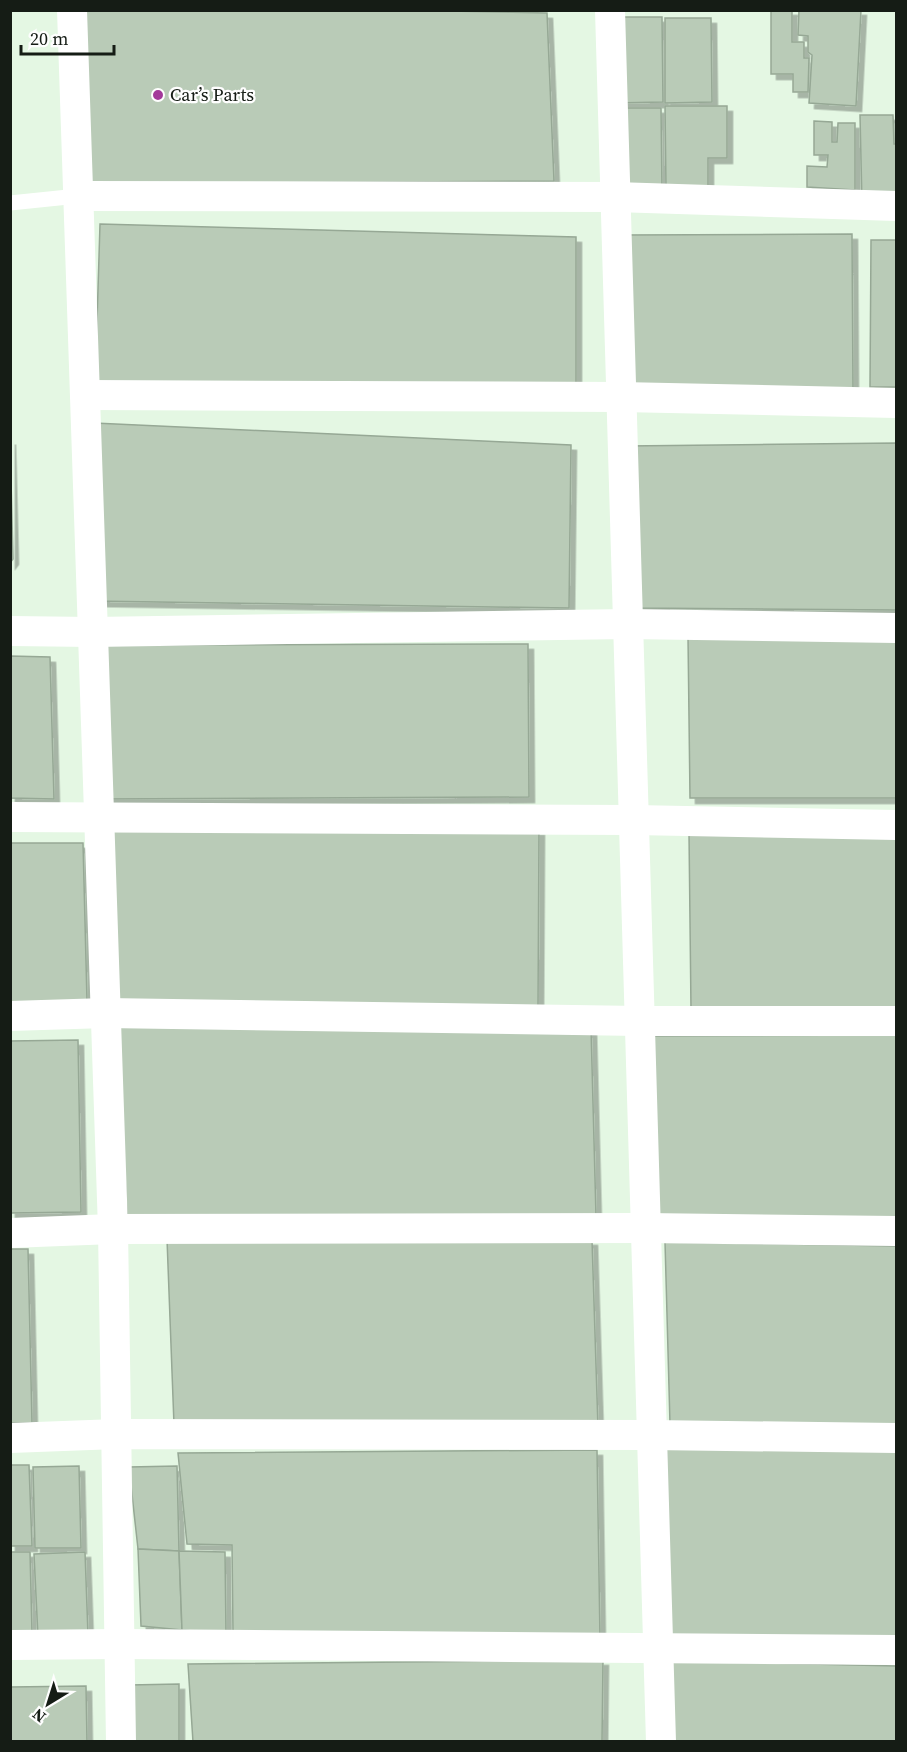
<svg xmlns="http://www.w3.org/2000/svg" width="907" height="1752" font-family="'Source Serif 4',serif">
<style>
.building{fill:#b9cbb7;stroke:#96a895;stroke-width:1.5;filter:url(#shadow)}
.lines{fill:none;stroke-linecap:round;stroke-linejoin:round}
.service{stroke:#fff;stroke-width:15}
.minor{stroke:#fff;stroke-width:30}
.poi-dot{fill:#a3399a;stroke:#fefefe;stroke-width:2}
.labels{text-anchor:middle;stroke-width:4.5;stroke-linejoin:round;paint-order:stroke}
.poi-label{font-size:18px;fill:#151c15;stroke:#fefefe;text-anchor:start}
</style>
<defs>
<filter id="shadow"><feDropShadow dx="5.5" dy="5.5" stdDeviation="0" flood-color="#0004"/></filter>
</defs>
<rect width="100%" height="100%" fill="#e4f7e3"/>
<g class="building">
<polygon points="80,10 399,10 547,13 554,181 88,184"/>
<polygon points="771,10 792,10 792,42 804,42 804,58 809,58 808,92 793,92 793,74 771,74"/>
<polygon points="799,10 861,10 856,106 809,103 812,55 808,52 808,36 798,35"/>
<polygon points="612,17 662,17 663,102 614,103"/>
<polygon points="665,18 711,18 712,102 665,103"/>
<polygon points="665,106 727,106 727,158 708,158 708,187 666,187"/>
<polygon points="615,108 661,108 662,191 615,192"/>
<polygon points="860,115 893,115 894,144 896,144 896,203 862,204"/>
<polygon points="814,121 832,122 832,142 837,142 838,123 855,123 855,190 807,187 807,166 827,167 828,155 814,155"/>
<polygon points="100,224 576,237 576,391 95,387"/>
<polygon points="852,234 853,388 623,390 621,235"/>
<polygon points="871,240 896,240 896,387 870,387"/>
<polygon points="94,423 571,445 569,608 93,601"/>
<polygon points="10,439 13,559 10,563"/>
<polygon points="896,443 896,610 634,608 626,446"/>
<polygon points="688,637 896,641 896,798 690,798"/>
<polygon points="528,644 529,797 99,799 98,645"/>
<polygon points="10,656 50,657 54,799 10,798"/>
<polygon points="105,828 539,830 538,1007 118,1007"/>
<polygon points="689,833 896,838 896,1010 691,1010"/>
<polygon points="10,843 83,843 87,1001 10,1003"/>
<polygon points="117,1022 591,1028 596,1216 127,1216"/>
<polygon points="896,1035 896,1219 658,1217 644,1036"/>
<polygon points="78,1040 81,1212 10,1213 10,1041"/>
<polygon points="167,1239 592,1240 598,1428 174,1425"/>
<polygon points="665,1242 896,1246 896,1426 670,1424"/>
<polygon points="10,1249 28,1249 32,1423 10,1423"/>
<polygon points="657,1448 896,1449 896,1639 670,1640"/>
<polygon points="597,1450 600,1638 233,1632 232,1545 187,1544 178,1453"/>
<polygon points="10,1465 29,1465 32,1546 10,1546"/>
<polygon points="79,1466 81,1548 35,1548 33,1467"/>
<polygon points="177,1466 179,1551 138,1549 129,1467"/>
<polygon points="138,1549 179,1551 182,1630 141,1626"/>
<polygon points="179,1551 225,1552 226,1634 182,1630"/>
<polygon points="10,1552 30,1552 32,1633 10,1633"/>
<polygon points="85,1552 88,1635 38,1637 34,1554"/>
<polygon points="603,1660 602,1742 193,1742 188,1664"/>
<polygon points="672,1661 896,1666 896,1742 673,1742"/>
<polygon points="179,1684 179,1742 130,1742 129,1685"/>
<polygon points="86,1686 87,1742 10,1742 10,1687"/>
</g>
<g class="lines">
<polyline class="service" points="10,203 78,196"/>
<g class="minor">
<polyline points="72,10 113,1229 121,1742"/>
<polyline points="610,10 661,1742"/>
<polyline points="78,196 615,197 896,206"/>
<polyline points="85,395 621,397 896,403"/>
<polyline points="10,631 93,632 628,624 896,628"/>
<polyline points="10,817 634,820 896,825"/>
<polyline points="10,1016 106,1013 639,1021 896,1021"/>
<polyline points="10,1233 113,1229 645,1228 896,1231"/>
<polyline points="10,1438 117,1434 651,1435 896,1438"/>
<polyline points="10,1645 120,1644 896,1650"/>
</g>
</g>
<circle class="poi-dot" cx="158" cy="95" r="6"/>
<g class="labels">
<g class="poi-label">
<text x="170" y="101">Car’s Parts</text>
</g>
</g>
<rect width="907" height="1752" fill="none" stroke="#151c15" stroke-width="24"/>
<g transform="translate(48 1704) rotate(218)" stroke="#fefefe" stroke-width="4.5" paint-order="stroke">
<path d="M0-4.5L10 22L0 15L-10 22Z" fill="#151c15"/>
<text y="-9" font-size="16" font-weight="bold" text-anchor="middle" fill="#151c15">N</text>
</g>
<path d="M21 45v9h93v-9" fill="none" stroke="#151c15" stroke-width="3"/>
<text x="30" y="45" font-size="18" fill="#151c15" stroke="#fefefe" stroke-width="4.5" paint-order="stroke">20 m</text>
</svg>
